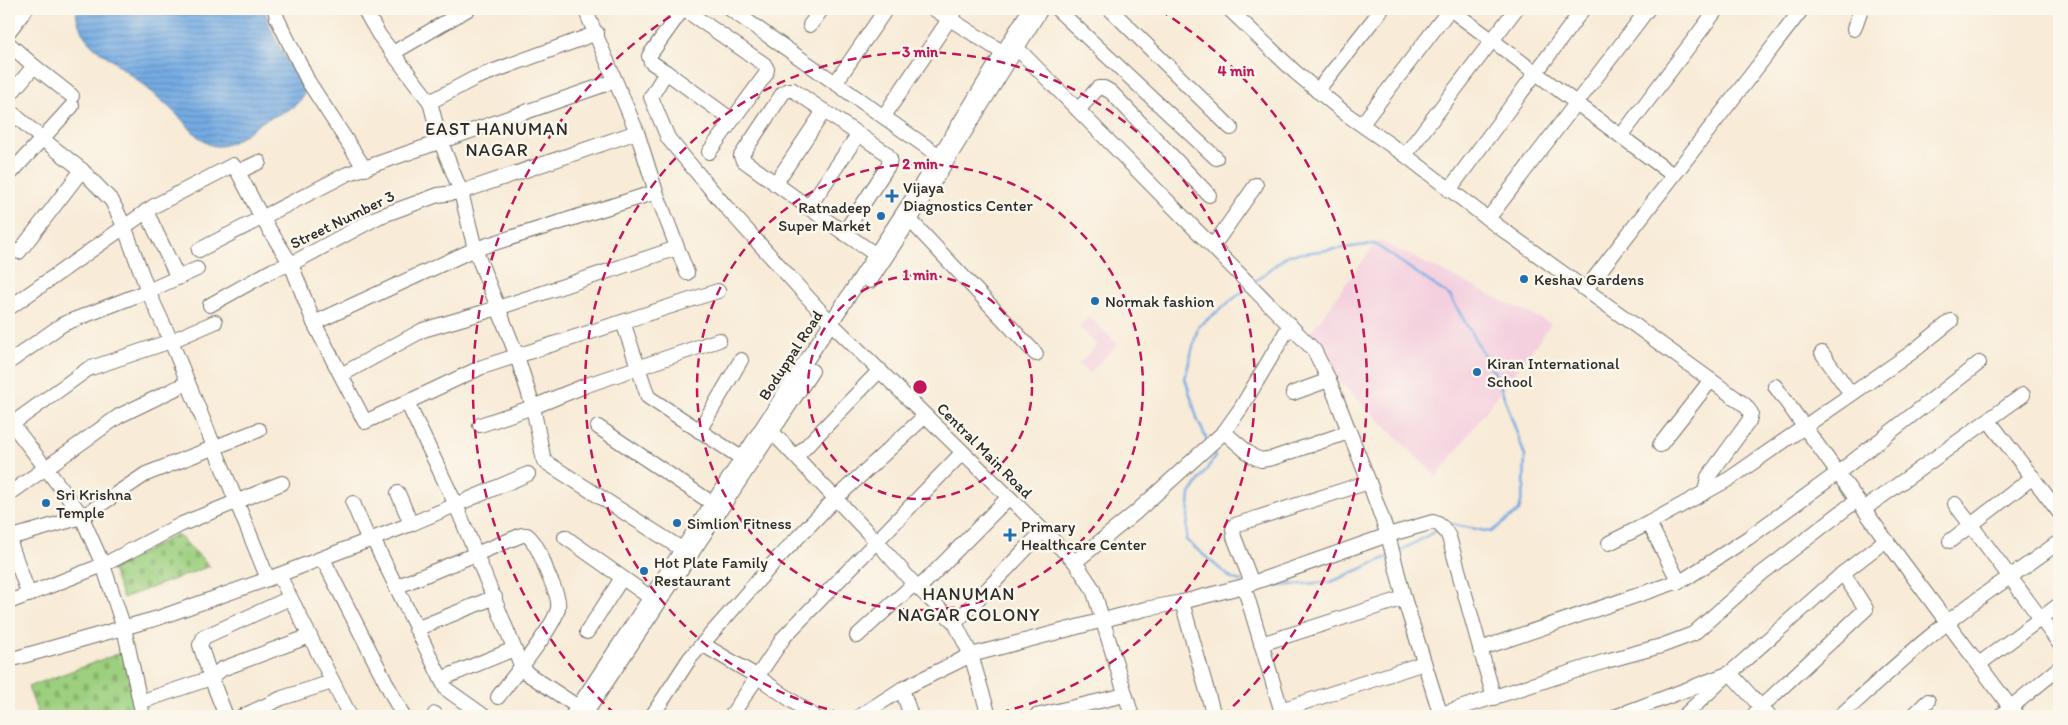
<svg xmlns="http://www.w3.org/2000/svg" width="2068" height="725" font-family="Itim,sans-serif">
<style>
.built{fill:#f4cfde}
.cemetery{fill:url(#cemetery-stones);stroke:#647d54}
.water{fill:url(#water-rules);stroke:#506b87}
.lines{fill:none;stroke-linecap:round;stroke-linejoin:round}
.stream{stroke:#75abe3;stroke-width:2.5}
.minor-casing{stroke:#736e67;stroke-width:16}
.minor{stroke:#fff;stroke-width:14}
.ring{fill:none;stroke:#c2185b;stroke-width:2.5;stroke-dasharray:9 6}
.poi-dot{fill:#1f6fb2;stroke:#fbf7ec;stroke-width:2}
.labels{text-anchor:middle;stroke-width:5;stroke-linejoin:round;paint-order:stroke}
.poi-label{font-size:16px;fill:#2b2b2b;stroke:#fbf7ec;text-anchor:start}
.street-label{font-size:16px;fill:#2b2b2b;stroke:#fbf7ec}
.neighbourhood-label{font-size:18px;letter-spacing:1px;fill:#2b2b2b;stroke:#fbf7ec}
.centre{fill:#c2185b;stroke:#fbf7ec;stroke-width:2.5}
.ring-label{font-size:15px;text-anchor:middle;font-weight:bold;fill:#c2185b;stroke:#fbf7ec;stroke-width:5;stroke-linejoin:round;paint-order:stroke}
</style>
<defs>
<pattern id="cemetery-stones" width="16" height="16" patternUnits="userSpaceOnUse" patternTransform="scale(1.25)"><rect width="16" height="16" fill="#9ccf7e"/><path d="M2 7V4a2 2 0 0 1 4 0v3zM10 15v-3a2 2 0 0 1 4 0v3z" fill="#87b26d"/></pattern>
<pattern id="water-rules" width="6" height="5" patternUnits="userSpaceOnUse" patternTransform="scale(1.25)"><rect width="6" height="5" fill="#75abe3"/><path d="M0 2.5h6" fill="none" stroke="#608bb8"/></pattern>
</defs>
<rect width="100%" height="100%" fill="#fbf7ec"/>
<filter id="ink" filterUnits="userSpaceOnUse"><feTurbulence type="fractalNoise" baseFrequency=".02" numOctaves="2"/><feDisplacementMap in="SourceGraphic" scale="10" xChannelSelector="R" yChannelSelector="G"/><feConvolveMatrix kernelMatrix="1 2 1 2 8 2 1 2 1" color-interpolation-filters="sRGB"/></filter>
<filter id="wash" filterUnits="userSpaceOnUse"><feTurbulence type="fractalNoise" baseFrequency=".0096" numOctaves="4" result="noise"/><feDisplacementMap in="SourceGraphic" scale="20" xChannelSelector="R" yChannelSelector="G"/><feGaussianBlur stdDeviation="1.12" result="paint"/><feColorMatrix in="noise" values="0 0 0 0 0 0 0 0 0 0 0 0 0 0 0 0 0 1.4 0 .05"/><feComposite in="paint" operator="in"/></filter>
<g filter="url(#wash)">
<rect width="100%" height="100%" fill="#f8ebd7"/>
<g class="built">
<polygon points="1378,240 1551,324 1437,477 1302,344"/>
<polygon points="1089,317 1118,344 1089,374 1078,364 1097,345 1079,327"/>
</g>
<g class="cemetery">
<polygon points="177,534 210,566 123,598 112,570"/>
<polygon points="123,652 137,716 39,716 28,687"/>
</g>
<path class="water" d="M 80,9 L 265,9 C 271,39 291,64 305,91 C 302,105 282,113 270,118 C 254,124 235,147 217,146 C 203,146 193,131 184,122 C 165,102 142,84 121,67 C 109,57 95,50 86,38 C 80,30 78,23 76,13 Z"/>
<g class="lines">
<g class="stream">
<polyline points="1253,283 1288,255 1375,244 1450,296 1498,379 1525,456 1524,489 1519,511 1491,532 1450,524"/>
<polyline points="1207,440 1198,421 1185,378 1198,327 1247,288"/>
<polyline points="1212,450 1215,457 1190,494 1186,540 1232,579 1242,581"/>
<polyline points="1398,552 1436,531"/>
<polyline points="1267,584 1278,586 1331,582 1388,557"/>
</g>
</g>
</g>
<g filter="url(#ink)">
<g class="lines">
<defs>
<g id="minor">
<polyline points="275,9 277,18 308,81 365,169"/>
<polyline points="364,9 379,35 430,102"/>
<polyline points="585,9 637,132 656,192 687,273"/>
<polyline points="730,9 938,155"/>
<polyline points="934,9 1010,57"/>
<polyline points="1057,9 1216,158"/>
<polyline points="1110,9 1231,128"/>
<polyline points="1229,9 1295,72 1346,114 1405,155 1488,219 1745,405 1751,413 1749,421 1708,477 1705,492"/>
<polyline points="1450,9 1673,175"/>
<polyline points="810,25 822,9"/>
<polyline points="1854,29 1861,9"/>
<polyline points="9,31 26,9"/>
<polyline points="597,33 475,78 430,102 440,140 461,192 475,249 517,356 533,407 544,461 691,555"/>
<polyline points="9,44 34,66 9,96"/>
<polyline points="1017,48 1314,350 1329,380 1369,482 1388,535 1404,598 1441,716"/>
<polyline points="393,53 468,9"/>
<polyline points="34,66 72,96"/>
<polyline points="666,72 732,120"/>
<polyline points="836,82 886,9"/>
<polygon points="788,90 793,90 886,153 890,159 888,166 844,233 743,160 741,156 783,93"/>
<polyline points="1317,91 1382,9"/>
<polyline points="9,110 41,138 82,170 112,201 124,226 148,291 171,341 268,579 411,524 528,474"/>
<polyline points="1078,110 1098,88 1104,88 1111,92 1209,195"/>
<polyline points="884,116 956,9"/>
<polyline points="1362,124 1450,9"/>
<polyline points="1621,136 1717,9"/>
<polyline points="709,152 766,74 767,69 764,64 688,12 682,12 679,14 649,56 651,62 666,72 651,97 668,138 677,149 726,207 831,323 1075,562 1093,589 1132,716"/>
<polyline points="1405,155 1516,9"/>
<polyline points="259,162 238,172 262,218 291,264 314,323 365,422 482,367 718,291"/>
<polyline points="9,175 72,106"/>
<polyline points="775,184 824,111"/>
<polyline points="1449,190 1583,9"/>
<polyline points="808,208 858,135"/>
<polyline points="146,211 178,278"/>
<polyline points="1488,219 1648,9"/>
<polyline points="910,220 1036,354"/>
<polyline points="844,233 875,254"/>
<polyline points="1213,246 1256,185"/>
<polyline points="199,250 347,174 615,81"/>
<polyline points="19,252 82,170"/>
<polyline points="870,281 910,220 1041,9"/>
<polyline points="1586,289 1802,9"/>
<polyline points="210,305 273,270 291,264 378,217 438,195 461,192 637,132"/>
<polyline points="9,308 154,206 233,165 238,172"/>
<polyline points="623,322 648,397 743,459"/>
<polyline points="314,323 475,249 656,192"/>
<polyline points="1822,353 1851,394"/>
<polyline points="9,362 63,324 148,291 197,269"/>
<polyline points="341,375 423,330 498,308 677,248"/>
<polyline points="1775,386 1886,540 2017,716"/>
<polyline points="1293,393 1329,380"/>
<polyline points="407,402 456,505 521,665 528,674 578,707"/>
<polyline points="9,420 80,513 103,565 124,628 143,716"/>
<polyline points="1989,421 2059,512"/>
<polyline points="480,425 533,407 587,385 719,340"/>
<polyline points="9,426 88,369 171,341 215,322"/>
<polyline points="598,427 712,503"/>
<polyline points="699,431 741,360"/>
<polyline points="772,432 877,542 914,584 955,623 971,655 989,716"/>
<polyline points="1224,432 1252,456 1261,460 1273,458 1349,432"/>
<polyline points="1660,445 1711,380"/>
<polyline points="796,457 880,370"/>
<polyline points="2033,477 1971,525 2010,577 2059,542"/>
<polyline points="398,493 411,524"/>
<polyline points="9,494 119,416 187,383"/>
<polyline points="353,503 369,541"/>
<polyline points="1864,509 2023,395"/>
<polyline points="565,537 651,598"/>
<polyline points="9,538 82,517 146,474 259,430"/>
<polyline points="373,539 446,689 484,716"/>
<polyline points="9,540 29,595"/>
<polyline points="1950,541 1971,525 1955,504"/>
<polyline points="1609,543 1649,523"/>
<polyline points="323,559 403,716"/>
<polyline points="1075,562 1135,513 1224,432 1241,408 1290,325"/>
<polyline points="279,575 350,716"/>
<polyline points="1679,582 1649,523 1729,479 1911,353 1951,321"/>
<polyline points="1252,583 1234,537 1233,529 1235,525 1369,482"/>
<polyline points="1244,586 1283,716"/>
<path d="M 396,587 L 522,535 L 527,535 C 537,543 543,560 547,572 C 551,582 560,597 558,608 C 555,627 511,679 498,697"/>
<polyline points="919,588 1008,498"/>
<polyline points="9,602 103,565 182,524 282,483"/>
<polyline points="1182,602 1214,716"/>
<polyline points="955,623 1043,531"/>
<polyline points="416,629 495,597"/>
<polyline points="587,632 622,578"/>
<polyline points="857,636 914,584"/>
<polyline points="702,644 758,677 814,716"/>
<polyline points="1261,644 1404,598"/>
<polyline points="1480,649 1685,579 1748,538 1839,472 1979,363"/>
<polyline points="9,660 158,618 268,579"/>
<polyline points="1979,664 2059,605"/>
<polyline points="441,679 514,649"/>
<polyline points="902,689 911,716"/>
<polyline points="140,702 211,678 200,645 204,637 290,598"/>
<polyline points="1281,710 1424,663"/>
<polyline points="226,716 211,678 222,669 310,636"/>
<polyline points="243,716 282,698 332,682"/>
<polyline points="434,716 435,714"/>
<path d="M 572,716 C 684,548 794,379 905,210 C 948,144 988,76 1030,9"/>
<polyline points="584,716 812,371"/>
<polyline points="652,716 690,658 777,559 835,499 925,416"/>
<polyline points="731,716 784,637 962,453"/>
<path d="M 860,716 L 902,689 L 971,655 L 1145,609 L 1182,602 L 1244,586 L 1388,535 L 1433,522 C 1441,524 1445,529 1449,537 L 1494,698"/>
<polyline points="1036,716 1125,695"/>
<polyline points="1435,716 1606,661 1661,646 1693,634 1761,574 1857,500"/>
<polyline points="1617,716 1730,673"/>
<polyline points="1684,716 1724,678"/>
<polyline points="1753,716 1761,707 1866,609 1843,573"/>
<polyline points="1769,716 1730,673 1843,573 1886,540"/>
<path d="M 1840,716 C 1894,667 1948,617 2010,577 L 2059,643"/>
<polyline points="1913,716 1928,701"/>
<polyline points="2000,716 2059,668"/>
</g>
</defs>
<use href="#minor" class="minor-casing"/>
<use href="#minor" class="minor"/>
</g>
</g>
<g class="ring">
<circle cx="920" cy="387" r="112"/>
<circle cx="920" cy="387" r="223"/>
<path d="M856 716A335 335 0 1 1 984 716"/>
<path d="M615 714A447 447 0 0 1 680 10M1160 10A447 447 0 0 1 1225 714"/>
</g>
<g class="poi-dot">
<path d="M889.5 188.5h5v5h5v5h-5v5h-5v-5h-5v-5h5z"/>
<circle cx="881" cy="216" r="5"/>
<circle cx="1524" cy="279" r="5"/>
<circle cx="1095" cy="301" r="5"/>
<circle cx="1477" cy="372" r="5"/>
<circle cx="46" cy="503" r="5"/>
<circle cx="677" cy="523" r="5"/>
<path d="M1007.5 527.5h5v5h5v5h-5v5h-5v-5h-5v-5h5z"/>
<circle cx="644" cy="571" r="5"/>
</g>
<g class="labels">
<g class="poi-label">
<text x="903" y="193">Vijaya<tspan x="903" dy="18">Diagnostics Center</tspan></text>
<text x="871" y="213" text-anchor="end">Ratnadeep<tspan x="871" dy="18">Super Market</tspan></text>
<text x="1534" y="285">Keshav Gardens</text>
<text x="1105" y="307">Normak fashion</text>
<text x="1487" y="369">Kiran International<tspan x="1487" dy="18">School</tspan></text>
<text x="56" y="500">Sri Krishna<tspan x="56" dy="18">Temple</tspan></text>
<text x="687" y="529">Simlion Fitness</text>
<text x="1021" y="532">Primary<tspan x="1021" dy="18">Healthcare Center</tspan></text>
<text x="654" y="568">Hot Plate Family<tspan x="654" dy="18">Restaurant</tspan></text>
</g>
<g class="street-label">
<text transform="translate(342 219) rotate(-26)" y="6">Street Number 3</text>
<text transform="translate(790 355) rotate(-57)" y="6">Boduppal Road</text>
<text transform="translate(985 450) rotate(45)" y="6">Central Main Road</text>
</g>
<g class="neighbourhood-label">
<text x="497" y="135">EAST HANUMAN<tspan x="497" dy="21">NAGAR</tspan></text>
<text x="969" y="600">HANUMAN<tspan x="969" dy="21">NAGAR COLONY</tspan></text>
</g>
</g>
<circle cx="920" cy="387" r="8" class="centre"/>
<g class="ring-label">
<text x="920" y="57">3 min</text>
<text x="1236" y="76">4 min</text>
<text x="920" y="169">2 min</text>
<text x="920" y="280">1 min</text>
</g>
<rect width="2068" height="725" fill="none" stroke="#fbf7ec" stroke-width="30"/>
</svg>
